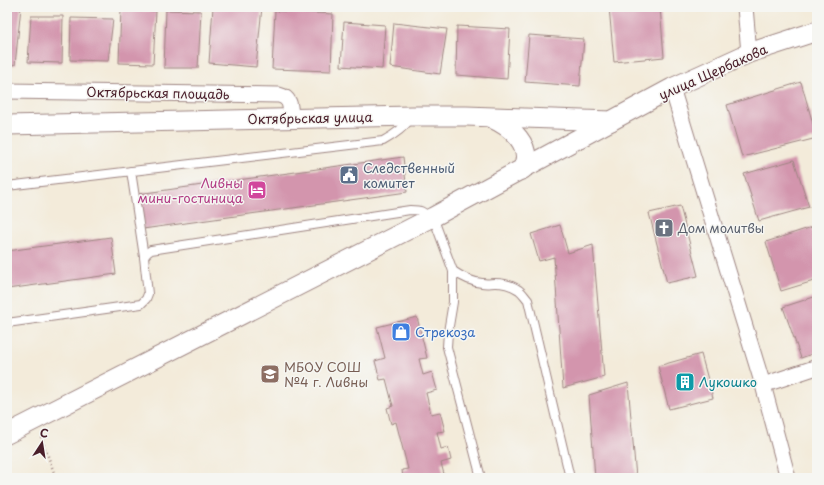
<svg xmlns="http://www.w3.org/2000/svg" width="824" height="485" font-family="'Playpen Sans',sans-serif">
<style>
.building{fill:#d395ad}
.lines{fill:none;stroke-linecap:round;stroke-linejoin:round}
.service-casing{stroke:#9e8582;stroke-width:10}
.minor-casing{stroke:#9e8582;stroke-width:17}
.tertiary-casing{stroke:#9e8582;stroke-width:21}
.path{stroke:#9e8582;stroke-width:2.5;stroke-dasharray:1 3;stroke-linecap:butt}
.service{stroke:#fff;stroke-width:8}
.minor{stroke:#fff;stroke-width:15}
.tertiary{stroke:#fff;stroke-width:19}
.labels{text-anchor:middle;stroke-width:3;stroke-linejoin:round;paint-order:stroke}
.street-label{font-size:13px;fill:#4a1f2b;stroke:#f6f6f2}
.service-label{font-size:13px;fill:#4e5e75;stroke:#f6f6f2;text-anchor:start}
.hotel-label{font-size:13px;fill:#b23c85;stroke:#f6f6f2;text-anchor:end}
.worship-label{font-size:13px;fill:#5b616d;stroke:#f6f6f2;text-anchor:start}
.shop-label{font-size:13px;fill:#366cbe;stroke:#f6f6f2;text-anchor:start}
.education-label{font-size:13px;fill:#785e54;stroke:#f6f6f2;text-anchor:start}
.culture-label{font-size:13px;fill:#0d838f;stroke:#f6f6f2;text-anchor:start}
</style>
<rect width="100%" height="100%" fill="#f6f6f2"/>
<filter id="ink" filterUnits="userSpaceOnUse"><feTurbulence type="fractalNoise" baseFrequency=".025" numOctaves="2"/><feDisplacementMap in="SourceGraphic" scale="8" xChannelSelector="R" yChannelSelector="G"/><feConvolveMatrix kernelMatrix="1 2 1 2 8 2 1 2 1" color-interpolation-filters="sRGB"/></filter>
<filter id="wash" filterUnits="userSpaceOnUse"><feTurbulence type="fractalNoise" baseFrequency=".012" numOctaves="4" result="noise"/><feDisplacementMap in="SourceGraphic" scale="16" xChannelSelector="R" yChannelSelector="G"/><feGaussianBlur stdDeviation="0.9" result="paint"/><feColorMatrix in="noise" values="0 0 0 0 0 0 0 0 0 0 0 0 0 0 0 0 0 1.4 0 .05"/><feComposite in="paint" operator="in"/></filter>
<g filter="url(#wash)">
<rect width="100%" height="100%" fill="#f3ebda"/>
<g id="blocks">
<g class="building">
<polygon points="7,7 21,7 15,65 7,64"/>
<polygon points="213,7 262,7 256,67 209,63"/>
<polygon points="609,7 660,7 664,57 614,62"/>
<polygon points="121,10 156,11 153,64 119,63"/>
<polygon points="166,10 201,11 198,68 164,68"/>
<polygon points="275,11 333,14 331,71 272,69"/>
<polygon points="31,16 63,16 62,63 28,62"/>
<polygon points="71,18 113,19 108,61 70,60"/>
<polygon points="344,22 385,25 382,69 341,66"/>
<polygon points="394,23 447,29 440,74 390,67"/>
<polygon points="457,26 510,29 507,79 456,75"/>
<polygon points="529,35 584,39 580,86 525,82"/>
<polygon points="801,82 817,138 742,157 727,105"/>
<polygon points="403,157 407,192 143,229 138,194"/>
<polygon points="794,160 809,207 759,221 744,174"/>
<polygon points="680,206 698,276 667,283 649,213"/>
<polygon points="560,225 568,253 593,245 604,377 563,388 554,257 539,261 531,234"/>
<polygon points="812,227 817,245 817,280 781,291 766,242"/>
<polygon points="111,237 116,274 7,289 7,251"/>
<polygon points="817,296 817,352 801,358 783,307"/>
<polygon points="417,317 427,358 419,359 423,375 432,372 437,390 426,393 431,414 440,412 445,431 437,432 441,449 448,447 451,460 441,463 445,478 403,478 402,470 408,469 396,422 391,424 387,408 393,406 386,379 380,380 375,361 385,358 377,327"/>
<polygon points="701,354 713,398 669,409 658,366"/>
<polygon points="628,383 636,478 595,478 589,395"/>
</g>
</g>
</g>
<g filter="url(#ink)">
<use href="#blocks" fill-opacity="0" stroke="#9e8582" stroke-width="1"/>
<g class="lines">
<defs>
<g id="service">
<polyline points="131,171 144,257"/>
<path d="M 7,186 L 383,141 C 394,135 404,128 411,118"/>
<polyline points="433,217 453,271 453,302 448,332 447,347 481,478"/>
<path d="M 453,271 C 462,277 471,282 482,283 C 487,284 491,283 495,283 C 503,283 513,286 519,290 C 523,293 525,297 528,300 L 570,478"/>
<path d="M 7,323 L 141,304 L 146,299 L 148,294 L 144,257 L 147,253 L 151,250 L 410,210 C 420,210 424,210 428,220"/>
</g>
<g id="minor">
<polyline points="745,7 749,53"/>
<polyline points="672,88 763,385 788,478"/>
<path d="M 7,91 L 279,95 C 292,98 290,108 291,119"/>
<polyline points="763,385 817,367"/>
</g>
<g id="tertiary">
<path d="M 491,118 C 510,126 535,146 522,170"/>
<polyline points="7,125 412,116 466,116 611,121"/>
<polyline points="7,434 433,217 672,88 749,53 817,31"/>
</g>
</defs>
<use href="#service" class="service-casing"/>
<use href="#minor" class="minor-casing"/>
<use href="#tertiary" class="tertiary-casing"/>
<g class="path">
<polyline points="41,437 56,478"/>
<polyline points="132,478 146,475"/>
</g>
<use href="#service" class="service"/>
<use href="#minor" class="minor"/>
<use href="#tertiary" class="tertiary"/>
</g>
</g>
<defs>
<symbol id="civic-square" viewBox="-11 -11 22 22"><rect x="-9" y="-9" width="18" height="18" rx="4" fill="#5c6f8a" stroke="#f6f6f2"/><path d="M-.6-6.5H3V-4.5H.6V-3L4-1V1h2V6H-6V1h2V-1L-.6-3ZM-1.2 2.5V6h2.4V2.5Z" fill="#fff"/></symbol>
<symbol id="hotel-square" viewBox="-11 -11 22 22"><rect x="-9" y="-9" width="18" height="18" rx="4" fill="#d1479c" stroke="#f6f6f2"/><path d="M-6-4.5h1.5V1H6V5H4.5V3h-9V5H-6ZM-4 0a1.8 1.8 0 1 1 3.6 0ZM.5 0V-2.5h3Q6-2.5 6 0Z" fill="#fff"/></symbol>
<symbol id="church-square" viewBox="-11 -11 22 22"><rect x="-9" y="-9" width="18" height="18" rx="4" fill="#6b7280" stroke="#f6f6f2"/><path d="M-1.2-6h2.4v3.5h3.3v2.4h-3.3V6h-2.4V-.1h-3.3v-2.4h3.3Z" fill="#fff"/></symbol>
<symbol id="shop-square" viewBox="-11 -11 22 22"><rect x="-9" y="-9" width="18" height="18" rx="4" fill="#3f7fe0" stroke="#f6f6f2"/><path d="M-5-2.5h2.3a2.7 3.5 0 0 1 5.4 0H5L5.5 6h-11ZM-1.5-2.5h3a1.5 2.3 0 0 0-3 0Z" fill="#fff"/></symbol>
<symbol id="school-square" viewBox="-11 -11 22 22"><rect x="-9" y="-9" width="18" height="18" rx="4" fill="#8d6e63" stroke="#f6f6f2"/><path d="M0-5L7-2L0 1L-7-2ZM-4 1L0 2.5L4 1V4Q0 6-4 4Z" fill="#fff"/></symbol>
<symbol id="building-square" viewBox="-11 -11 22 22"><rect x="-9" y="-9" width="18" height="18" rx="4" fill="#0f9aa8" stroke="#f6f6f2"/><path d="M-4-6H4V6H1V3H-1V6H-4ZM-2.5-4.3h1.7v1.8h-1.7ZM.8-4.3h1.7v1.8H.8ZM-2.5-1h1.7V.8h-1.7ZM.8-1h1.7V.8H.8Z" fill="#fff"/></symbol>
</defs>
<g fill-rule="evenodd">
<use href="#civic-square" x="338" y="164" width="22" height="22"/>
<use href="#hotel-square" x="246" y="179" width="22" height="22"/>
<use href="#church-square" x="653" y="217" width="22" height="22"/>
<use href="#shop-square" x="390" y="321" width="22" height="22"/>
<use href="#school-square" x="259" y="363" width="22" height="22"/>
<use href="#building-square" x="674" y="371" width="22" height="22"/>
</g>
<g class="labels">
<g class="street-label">
<text transform="translate(713 72) rotate(-24)" y="5">улица Щербакова</text>
<text transform="translate(158 93) rotate(1)" y="5">Октябрьская площадь</text>
<text transform="translate(310 118) rotate(-1)" y="5">Октябрьская улица</text>
</g>
<g class="service-label">
<text x="363" y="173">Следственный<tspan x="363" dy="15">комитет</tspan></text>
</g>
<g class="hotel-label">
<text x="243" y="188">Ливны<tspan x="243" dy="15">мини-гостиница</tspan></text>
</g>
<g class="worship-label">
<text x="678" y="233">Дом молитвы</text>
</g>
<g class="shop-label">
<text x="415" y="337">Стрекоза</text>
</g>
<g class="education-label">
<text x="284" y="372">МБОУ СОШ<tspan x="284" dy="15">№4 г. Ливны</tspan></text>
</g>
<g class="culture-label">
<text x="699" y="387">Лукошко</text>
</g>
</g>
<rect width="824" height="485" fill="none" stroke="#f6f6f2" stroke-width="24"/>
<g transform="translate(42 443) rotate(12)" stroke="#f6f6f2" stroke-width="3" paint-order="stroke">
<path d="M0-3L7 15L0 10L-7 15Z" fill="#4a1f2b"/>
<text y="-6" font-size="11" font-weight="bold" text-anchor="middle" fill="#4a1f2b">С</text>
</g>
</svg>
